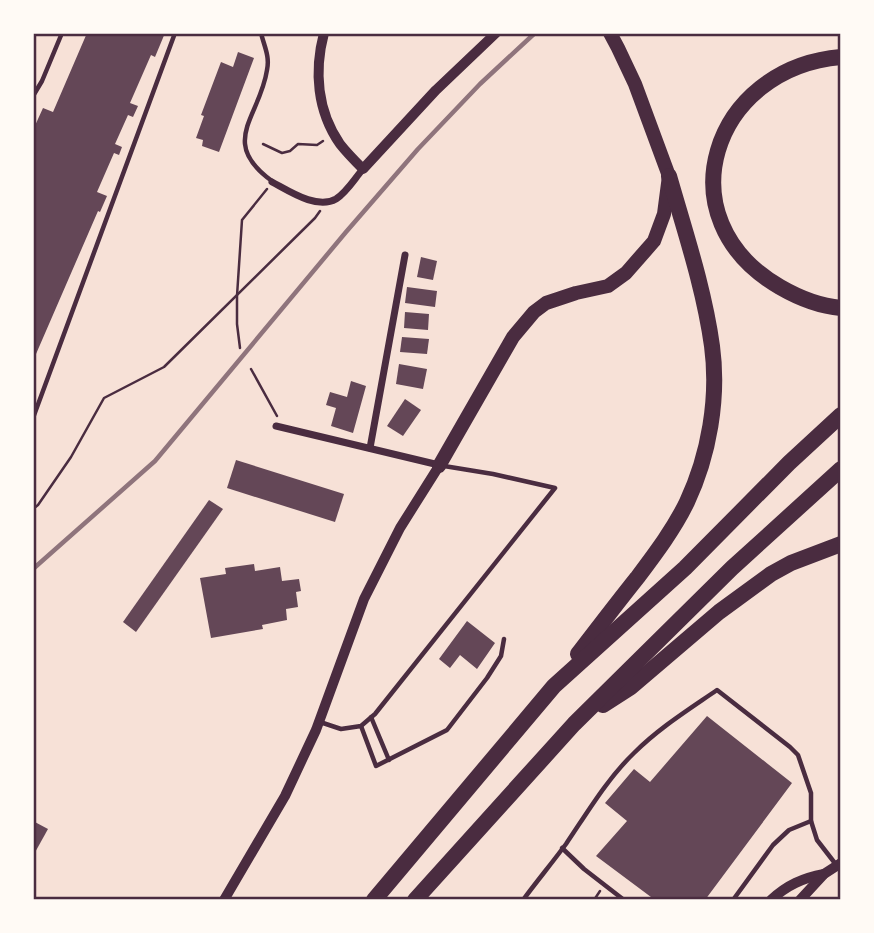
<svg xmlns="http://www.w3.org/2000/svg" width="874" height="933" font-family="'PT Sans Narrow',sans-serif">
<style>
.building{fill:#644757}
.lines{fill:none;stroke-linecap:round;stroke-linejoin:round}
.path{stroke:#4a2c40;stroke-width:2.5}
.service{stroke:#4a2c40;stroke-width:4.5}
.minor{stroke:#4a2c40;stroke-width:7}
.tertiary{stroke:#4a2c40;stroke-width:10}
.primary{stroke:#4a2c40;stroke-width:14}
.motorway{stroke:#4a2c40;stroke-width:16}
.rail{stroke:#8f747c;stroke-width:4.5}
.neatline{fill:none;stroke:#4a2c40;stroke-width:2.5}
</style>
<rect width="100%" height="100%" fill="#f7e1d7"/>
<g class="building">
<polygon points="87,33 165,33 155,57 151,55 130,103 138,106 133,117 128,115 115,144 122,147 119,155 114,153 97,192 107,196 100,212 98,211 33,361 33,130 43,108 53,112"/>
<polygon points="238,52 254,58 219,152 202,146 203,140 196,138 204,116 201,115 221,62 233,67"/>
<polygon points="421,257 437,261 433,280 417,277"/>
<polygon points="407,287 437,291 435,307 405,303"/>
<polygon points="405,312 429,314 428,330 404,328"/>
<polygon points="402,337 429,339 427,354 400,352"/>
<polygon points="399,364 427,369 423,389 396,384"/>
<polygon points="351,381 366,386 353,433 331,426 336,408 326,405 330,392 347,397"/>
<polygon points="405,399 421,410 403,436 387,426"/>
<polygon points="236,460 344,494 335,522 227,488"/>
<polygon points="209,500 223,509 136,632 123,622"/>
<polygon points="254,564 255,571 280,567 282,581 299,579 301,591 296,592 298,607 286,609 287,620 262,625 263,629 211,638 200,578 226,574 225,568"/>
<polygon points="467,621 495,643 477,669 460,655 450,668 439,659"/>
<polygon points="707,716 792,783 705,900 655,900 596,856 627,821 605,803 634,769 650,782"/>
<polygon points="33,821 48,829 33,856"/>
</g>
<g class="lines">
<g class="path">
<polyline points="263,144 282,153 290,151 298,144 317,145 323,141"/>
<polyline points="240,348 237,324 237,296 242,220 267,189"/>
<polyline points="251,369 277,416"/>
<polyline points="33,509 38,505 71,457 104,398 164,367 315,218 320,211"/>
<polyline points="594,900 600,891"/>
</g>
<g class="service">
<path d="M 261,33 C 264,46 270,56 267,70 C 260,117 218,142 272,181"/>
<polyline points="33,96 42,81 62,33"/>
<polyline points="33,418 175,33"/>
<polyline points="371,717 389,760"/>
<polyline points="320,722 341,729 361,726 375,714 555,488 493,474 444,466"/>
<polyline points="361,726 376,766 447,730 487,678 501,656 504,639"/>
<polyline points="562,848 584,869 624,900"/>
<path d="M 523,900 C 537,881 552,863 566,844 C 587,813 607,779 634,753 C 659,728 688,710 717,690 L 790,747 L 798,755 L 811,793 L 811,821 L 817,840 L 841,871"/>
<polyline points="733,900 773,845 789,830 811,821"/>
</g>
<g class="minor">
<path d="M 272,182 C 289,191 317,210 336,199 C 347,192 355,178 363,169"/>
<polyline points="276,426 439,465"/>
<polyline points="370,448 405,255"/>
</g>
<g class="tertiary">
<path d="M 324,33 C 314,71 317,111 340,144 C 347,153 355,161 363,169 L 436,90 L 496,33"/>
<polyline points="224,900 285,796 316,730 364,599 400,528 439,466"/>
<path d="M 771,900 C 787,885 803,878 824,874"/>
<polyline points="800,900 824,874 841,863"/>
</g>
<polyline class="primary" points="439,466 513,337 534,312 546,303 576,293 608,286 626,273 654,241 664,214 669,176 635,84 618,48 610,33"/>
<g class="motorway">
<path d="M 841,57 C 712,68 662,219 780,287 C 799,298 819,306 841,308"/>
<path d="M 578,654 C 598,628 617,603 637,578 C 655,554 674,529 687,502 C 709,455 719,398 712,346 C 704,288 685,232 669,176"/>
<polyline points="603,705 631,687 719,612 771,574 791,563 841,544"/>
<polyline points="374,900 554,686 685,568 789,463 841,415"/>
<polyline points="415,900 574,724 732,568 841,469"/>
</g>
<polyline class="rail" points="33,569 155,461 346,232 418,149 480,84 535,33"/>
</g>
<rect width="874" height="933" fill="none" stroke="#fffaf5" stroke-width="70"/>
<rect x="35" y="35" width="804" height="863" class="neatline"/>
</svg>
